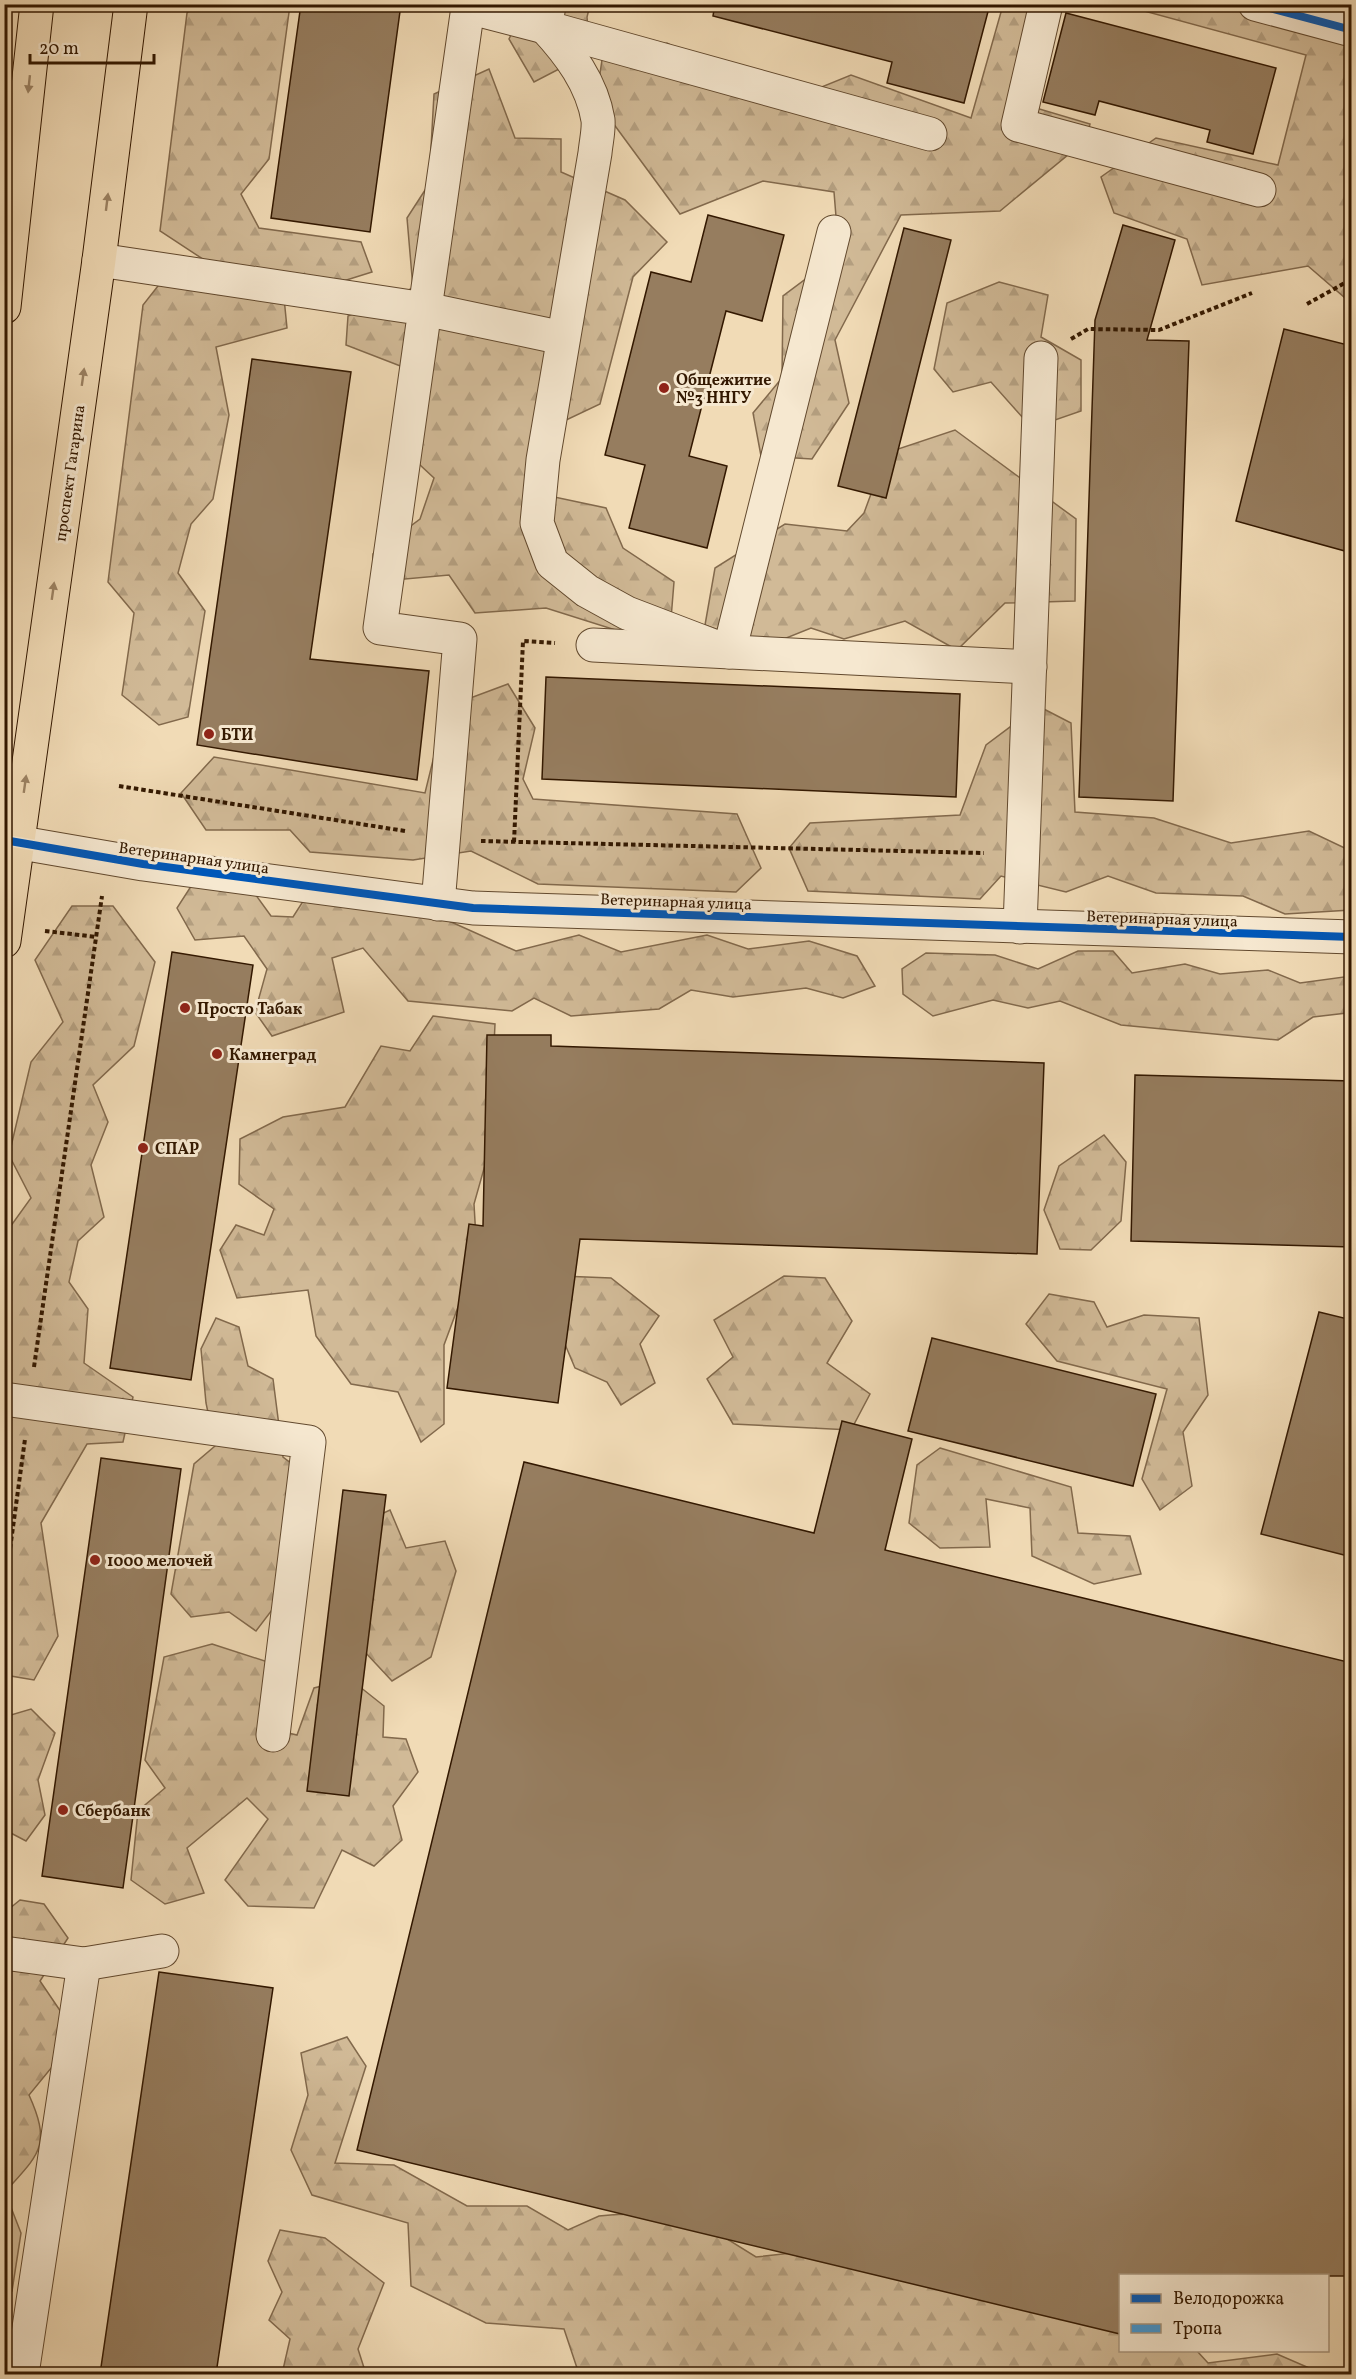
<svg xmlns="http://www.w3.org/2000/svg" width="1356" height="2379" font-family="Vollkorn,serif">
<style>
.forest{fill:url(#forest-firs);stroke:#82694c;stroke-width:1.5}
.building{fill:#967d5f;stroke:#331800;stroke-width:1.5}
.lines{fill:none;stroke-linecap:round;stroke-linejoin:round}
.minor-casing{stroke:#62492e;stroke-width:35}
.major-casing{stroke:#331800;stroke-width:35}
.path{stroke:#331800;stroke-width:4;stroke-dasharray:4.5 3;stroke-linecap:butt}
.minor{stroke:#f6e8d0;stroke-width:33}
.major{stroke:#f1dbb6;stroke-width:33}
.quiet{stroke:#3e9adc;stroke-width:6;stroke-dasharray:12 6;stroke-linecap:butt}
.cycleway-casing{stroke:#f6e8d0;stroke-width:11}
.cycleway{stroke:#0057b8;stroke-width:8}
.oneway{fill:#9c8364}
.poi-dot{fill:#8f2418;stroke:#f6e8d0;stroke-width:2}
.labels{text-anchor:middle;stroke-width:6;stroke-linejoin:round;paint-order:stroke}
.poi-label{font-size:16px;font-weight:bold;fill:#331800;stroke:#f6e8d0;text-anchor:start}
.street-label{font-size:16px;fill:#331800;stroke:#f6e8d0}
</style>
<defs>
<pattern id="forest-firs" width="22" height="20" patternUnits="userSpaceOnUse" patternTransform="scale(1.5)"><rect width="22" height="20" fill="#d1ba97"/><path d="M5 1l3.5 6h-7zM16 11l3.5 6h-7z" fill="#b49f80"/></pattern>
</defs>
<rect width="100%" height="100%" fill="#f1dbb6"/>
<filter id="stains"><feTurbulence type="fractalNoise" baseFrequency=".00333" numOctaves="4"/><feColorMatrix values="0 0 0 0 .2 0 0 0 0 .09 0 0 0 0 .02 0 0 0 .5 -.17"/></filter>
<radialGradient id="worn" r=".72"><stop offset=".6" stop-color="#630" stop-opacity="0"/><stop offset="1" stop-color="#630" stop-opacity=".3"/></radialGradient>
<g class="forest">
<polygon points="1059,4 1036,108 1090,124 1086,140 1000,211 901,215 835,340 849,403 812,459 761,456 753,413 782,378 783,296 839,254 834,192 763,181 680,214 596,100 602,60 667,43 780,104 851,75 971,118 1003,5"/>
<polygon points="193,5 290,5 269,159 241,194 259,228 361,242 372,272 337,283 215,267 160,231 187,13"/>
<polygon points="526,5 590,5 587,17 590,53 534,82 509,39"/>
<polygon points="1133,5 1303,5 1351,18 1351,303 1308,266 1202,285 1187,239 1114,213 1101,177 1156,138 1278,165 1306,55 1133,8"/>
<polygon points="489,69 515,138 561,139 561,172 625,200 667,242 633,277 600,404 545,430 540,494 606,508 623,548 674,582 670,631 625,633 546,608 475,613 449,575 372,582 373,554 420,519 434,478 392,439 403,367 346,345 348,316 413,288 407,218 429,184 434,94"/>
<polygon points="165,277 284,298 287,328 216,347 229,415 213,499 191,524 178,573 205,611 188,717 159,725 122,695 134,613 108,582 143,305"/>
<polygon points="999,282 1048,295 1041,337 1081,360 1081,411 1032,428 991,382 953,392 934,369 947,303"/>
<polygon points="955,430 1076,519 1075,601 1005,603 957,650 905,621 844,639 811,628 764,647 705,625 715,568 785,524 847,531 864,513 886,453"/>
<polygon points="508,684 535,728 523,779 533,799 737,814 761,868 736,892 538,884 471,851 413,860 310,852 290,830 206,830 181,793 214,757 425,793 446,707"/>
<polygon points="1038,706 1071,723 1075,812 1154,818 1231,843 1309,831 1351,851 1351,910 1285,914 1243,896 1156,893 1108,876 1066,892 1001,876 980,899 808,891 789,848 810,823 960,815 986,745"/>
<polygon points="195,880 250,887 271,916 293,917 307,895 429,912 516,951 579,935 621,952 707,935 748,949 809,941 857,956 875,986 843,998 806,988 733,997 691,990 659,1009 571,1016 534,998 512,1011 408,1001 363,948 332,958 344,1012 272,1036 255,1012 267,969 244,936 195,940 177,908"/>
<polygon points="72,906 113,906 155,962 134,1046 93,1085 108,1122 91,1165 104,1217 78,1241 69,1282 88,1309 84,1363 133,1397 123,1442 87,1444 41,1523 58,1636 34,1680 5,1675 4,1411 10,1409 11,1367 4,1352 5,1234 31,1198 9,1155 31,1062 63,1022 35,960"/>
<polygon points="1078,951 1113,951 1132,973 1185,964 1220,974 1268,970 1300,983 1351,976 1351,1009 1347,1013 1313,1017 1278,1040 1121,1025 1060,1001 1028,1008 993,1000 933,1016 903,994 902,969 926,953 995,955 1038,969"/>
<polygon points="433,1016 495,1024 489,1151 474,1204 477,1256 444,1345 444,1424 421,1442 398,1392 351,1384 316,1336 308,1290 237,1298 220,1250 236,1225 264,1235 274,1209 239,1184 240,1139 283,1117 345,1107 381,1046 410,1051"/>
<polygon points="1104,1135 1126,1162 1121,1221 1091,1250 1060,1249 1044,1210 1059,1166"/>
<polygon points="561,1276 611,1278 659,1316 640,1344 655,1383 621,1405 607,1382 575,1368 548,1304"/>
<polygon points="784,1276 825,1278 852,1321 827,1363 870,1394 851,1430 733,1424 707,1379 733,1357 714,1320"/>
<polygon points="1049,1294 1094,1302 1107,1327 1144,1315 1199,1318 1208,1395 1183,1432 1192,1486 1160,1510 1142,1479 1167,1389 1057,1361 1026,1324"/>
<polygon points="216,1318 239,1327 248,1366 273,1379 283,1457 316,1482 310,1560 256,1631 229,1612 191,1617 171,1594 194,1464 215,1446 206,1403 201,1349"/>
<polygon points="940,1448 1071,1487 1078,1533 1130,1536 1141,1574 1094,1584 1032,1556 1030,1508 986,1499 990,1547 940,1548 909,1523 917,1465"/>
<polygon points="390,1510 406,1548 445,1541 456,1571 431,1657 392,1681 350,1636 364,1522"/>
<polygon points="212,1644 271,1663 263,1727 297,1735 314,1688 350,1679 384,1706 383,1737 406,1739 418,1772 393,1806 402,1840 374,1866 342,1850 314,1908 248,1906 225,1880 268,1819 247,1798 187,1848 204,1893 165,1904 131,1880 138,1811 165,1788 145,1760 164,1657"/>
<polygon points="31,1709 55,1733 38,1780 45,1815 26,1841 5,1830 4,1717"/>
<path d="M 20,1900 L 44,1904 L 68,1938 L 40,1981 L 61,2012 L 52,2067 L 29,2095 C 52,2146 39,2154 5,2192 L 21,2233 L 12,2291 L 5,2301 L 4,1913 Z"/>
<polygon points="347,2037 366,2066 335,2163 394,2165 467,2206 527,2206 568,2230 599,2216 679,2209 756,2257 848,2247 1120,2311 1120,2350 1197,2351 1208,2363 1277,2354 1323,2374 756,2374 719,2368 705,2374 579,2374 564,2329 486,2323 411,2286 408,2223 312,2195 291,2150 308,2095 301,2053"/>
<polygon points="280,2230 325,2238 384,2283 358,2349 366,2374 282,2374 290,2339 269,2320 282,2292 268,2261"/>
</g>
<g class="building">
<polygon points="301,4 401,4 370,232 271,218"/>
<polygon points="715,4 990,4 964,103 887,83 892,62 713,16"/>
<polygon points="1066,13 1276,68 1253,154 1207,142 1210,130 1099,101 1095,115 1043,102"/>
<polygon points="708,215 784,235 762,321 726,311 689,456 727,466 707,548 629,528 645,465 605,455 651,272 691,282"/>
<polygon points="1123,225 1175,240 1147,340 1189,341 1173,801 1079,797 1095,320"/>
<polygon points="904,228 951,240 886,498 838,486"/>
<polygon points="1284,329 1352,346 1352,553 1236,521"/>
<polygon points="252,359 351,372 310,659 429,671 417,780 197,745"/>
<polygon points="546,677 960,694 956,797 542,779"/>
<polygon points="172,952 253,965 191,1380 110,1368"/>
<polygon points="487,1035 551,1035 551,1046 1044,1063 1037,1254 580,1239 558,1403 447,1388 469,1224 483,1226"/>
<polygon points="1135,1075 1352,1081 1352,1247 1131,1241"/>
<polygon points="1319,1312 1352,1320 1352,1557 1261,1534"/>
<polygon points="932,1338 1156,1394 1133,1486 908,1431"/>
<polygon points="842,1421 912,1439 885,1550 1352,1663 1352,2276 1120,2276 1120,2334 357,2150 524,1462 814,1533"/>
<polygon points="101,1458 181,1469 123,1888 42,1876"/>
<polygon points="343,1490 386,1495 349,1796 307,1791"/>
<polygon points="159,1972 273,1988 216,2374 100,2374"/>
</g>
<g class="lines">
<defs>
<g id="minor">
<polyline points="1046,4 1018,125 1259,190"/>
<polyline points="1255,4 1352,30"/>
<polyline points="549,6 545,27 468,7 425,309 563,338"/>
<path d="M 545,27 C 569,53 592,83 598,120 C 599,130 596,142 595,153 L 543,460 L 537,523 L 552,563 L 587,591 L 627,613 L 729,652 L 834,232"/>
<polyline points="545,27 930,134"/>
<polyline points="99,260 425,309 380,628 460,639 438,904"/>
<polyline points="593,645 1030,667"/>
<polyline points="4,840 143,864 473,908 1352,937"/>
<polyline points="1020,927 1041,358"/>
<polyline points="4,1399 309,1442 273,1735"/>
<polyline points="4,1953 84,1964 162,1951"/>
<polyline points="22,2374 84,1964"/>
</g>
<g id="major">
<polyline points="4,307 37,4"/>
<polyline points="4,941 99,260 131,4"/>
</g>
</defs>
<use href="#minor" class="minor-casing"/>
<use href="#major" class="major-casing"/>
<g class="path">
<polyline points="1307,304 1352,279"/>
<polyline points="1071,339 1088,329 1159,330 1252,293"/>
<polyline points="119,786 405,831"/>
<polyline points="481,841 984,853"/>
<polyline points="514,842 523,641 555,643"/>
<polyline points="45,931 97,937"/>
<polyline points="34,1367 102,896"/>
<polyline points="4,1593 25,1439"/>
</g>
<use href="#minor" class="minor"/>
<use href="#major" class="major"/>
<polyline class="quiet" points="4,280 8,280"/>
<defs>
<g id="cycleway">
<polyline points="1255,4 1352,30"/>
<polyline points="4,840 143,864 473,908 1352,937"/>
</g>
</defs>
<use href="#cycleway" class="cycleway-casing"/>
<use href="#cycleway" class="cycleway"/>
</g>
<defs><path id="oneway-solid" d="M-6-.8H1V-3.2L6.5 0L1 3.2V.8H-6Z" transform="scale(1.5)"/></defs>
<g class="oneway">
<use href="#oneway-solid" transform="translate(29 84) rotate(96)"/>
<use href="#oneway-solid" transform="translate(107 202) rotate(-83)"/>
<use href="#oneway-solid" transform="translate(83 377) rotate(-82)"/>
<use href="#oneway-solid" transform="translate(53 591) rotate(-82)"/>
<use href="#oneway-solid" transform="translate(25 784) rotate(-82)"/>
</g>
<g class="poi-dot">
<circle cx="664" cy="388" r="6"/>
<circle cx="209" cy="734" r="6"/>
<circle cx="185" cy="1008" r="6"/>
<circle cx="217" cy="1054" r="6"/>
<circle cx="143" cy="1148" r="6"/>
<circle cx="95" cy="1560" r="6"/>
<circle cx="63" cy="1810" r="6"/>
</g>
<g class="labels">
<g class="poi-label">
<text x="676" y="385">Общежитие<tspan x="676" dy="18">№3 ННГУ</tspan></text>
<text x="221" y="740">БТИ</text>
<text x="197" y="1014">Просто Табак</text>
<text x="229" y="1060">Камнеград</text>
<text x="155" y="1154">СПАР</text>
<text x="107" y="1566">1000 мелочей</text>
<text x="75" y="1816">Сбербанк</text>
</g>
<g class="street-label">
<text transform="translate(69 473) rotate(-82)" y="6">проспект Гагарина</text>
<text transform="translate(194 857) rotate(8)" y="6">Ветеринарная улица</text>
<text transform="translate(676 901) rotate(2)" y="6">Ветеринарная улица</text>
<text transform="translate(1162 918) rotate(2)" y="6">Ветеринарная улица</text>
</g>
</g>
<rect width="1356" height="2379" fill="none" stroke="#f1dbb6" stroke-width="24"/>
<rect x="6" y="6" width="1344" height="2367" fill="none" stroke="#331800" stroke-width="3"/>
<rect x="12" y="12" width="1332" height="2355" fill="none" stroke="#331800" stroke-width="1.5"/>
<rect x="1119" y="2274" width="210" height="78" fill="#f6e8d0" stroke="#a8957d" stroke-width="1.5"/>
<rect x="1131" y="2294" width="30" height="9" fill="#0057b8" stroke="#a8957d" stroke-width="1.5"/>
<text x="1173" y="2304" font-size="18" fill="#331800">Велодорожка</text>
<rect x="1131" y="2324" width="30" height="9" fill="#3e9adc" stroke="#a8957d" stroke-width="1.5"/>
<text x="1173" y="2334" font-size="18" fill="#331800">Тропа</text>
<path d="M30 54v9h124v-9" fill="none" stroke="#331800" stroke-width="3"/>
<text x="39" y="54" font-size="18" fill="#331800" stroke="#f6e8d0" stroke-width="4.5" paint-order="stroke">20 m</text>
<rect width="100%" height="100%" filter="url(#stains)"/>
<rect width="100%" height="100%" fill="url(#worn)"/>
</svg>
